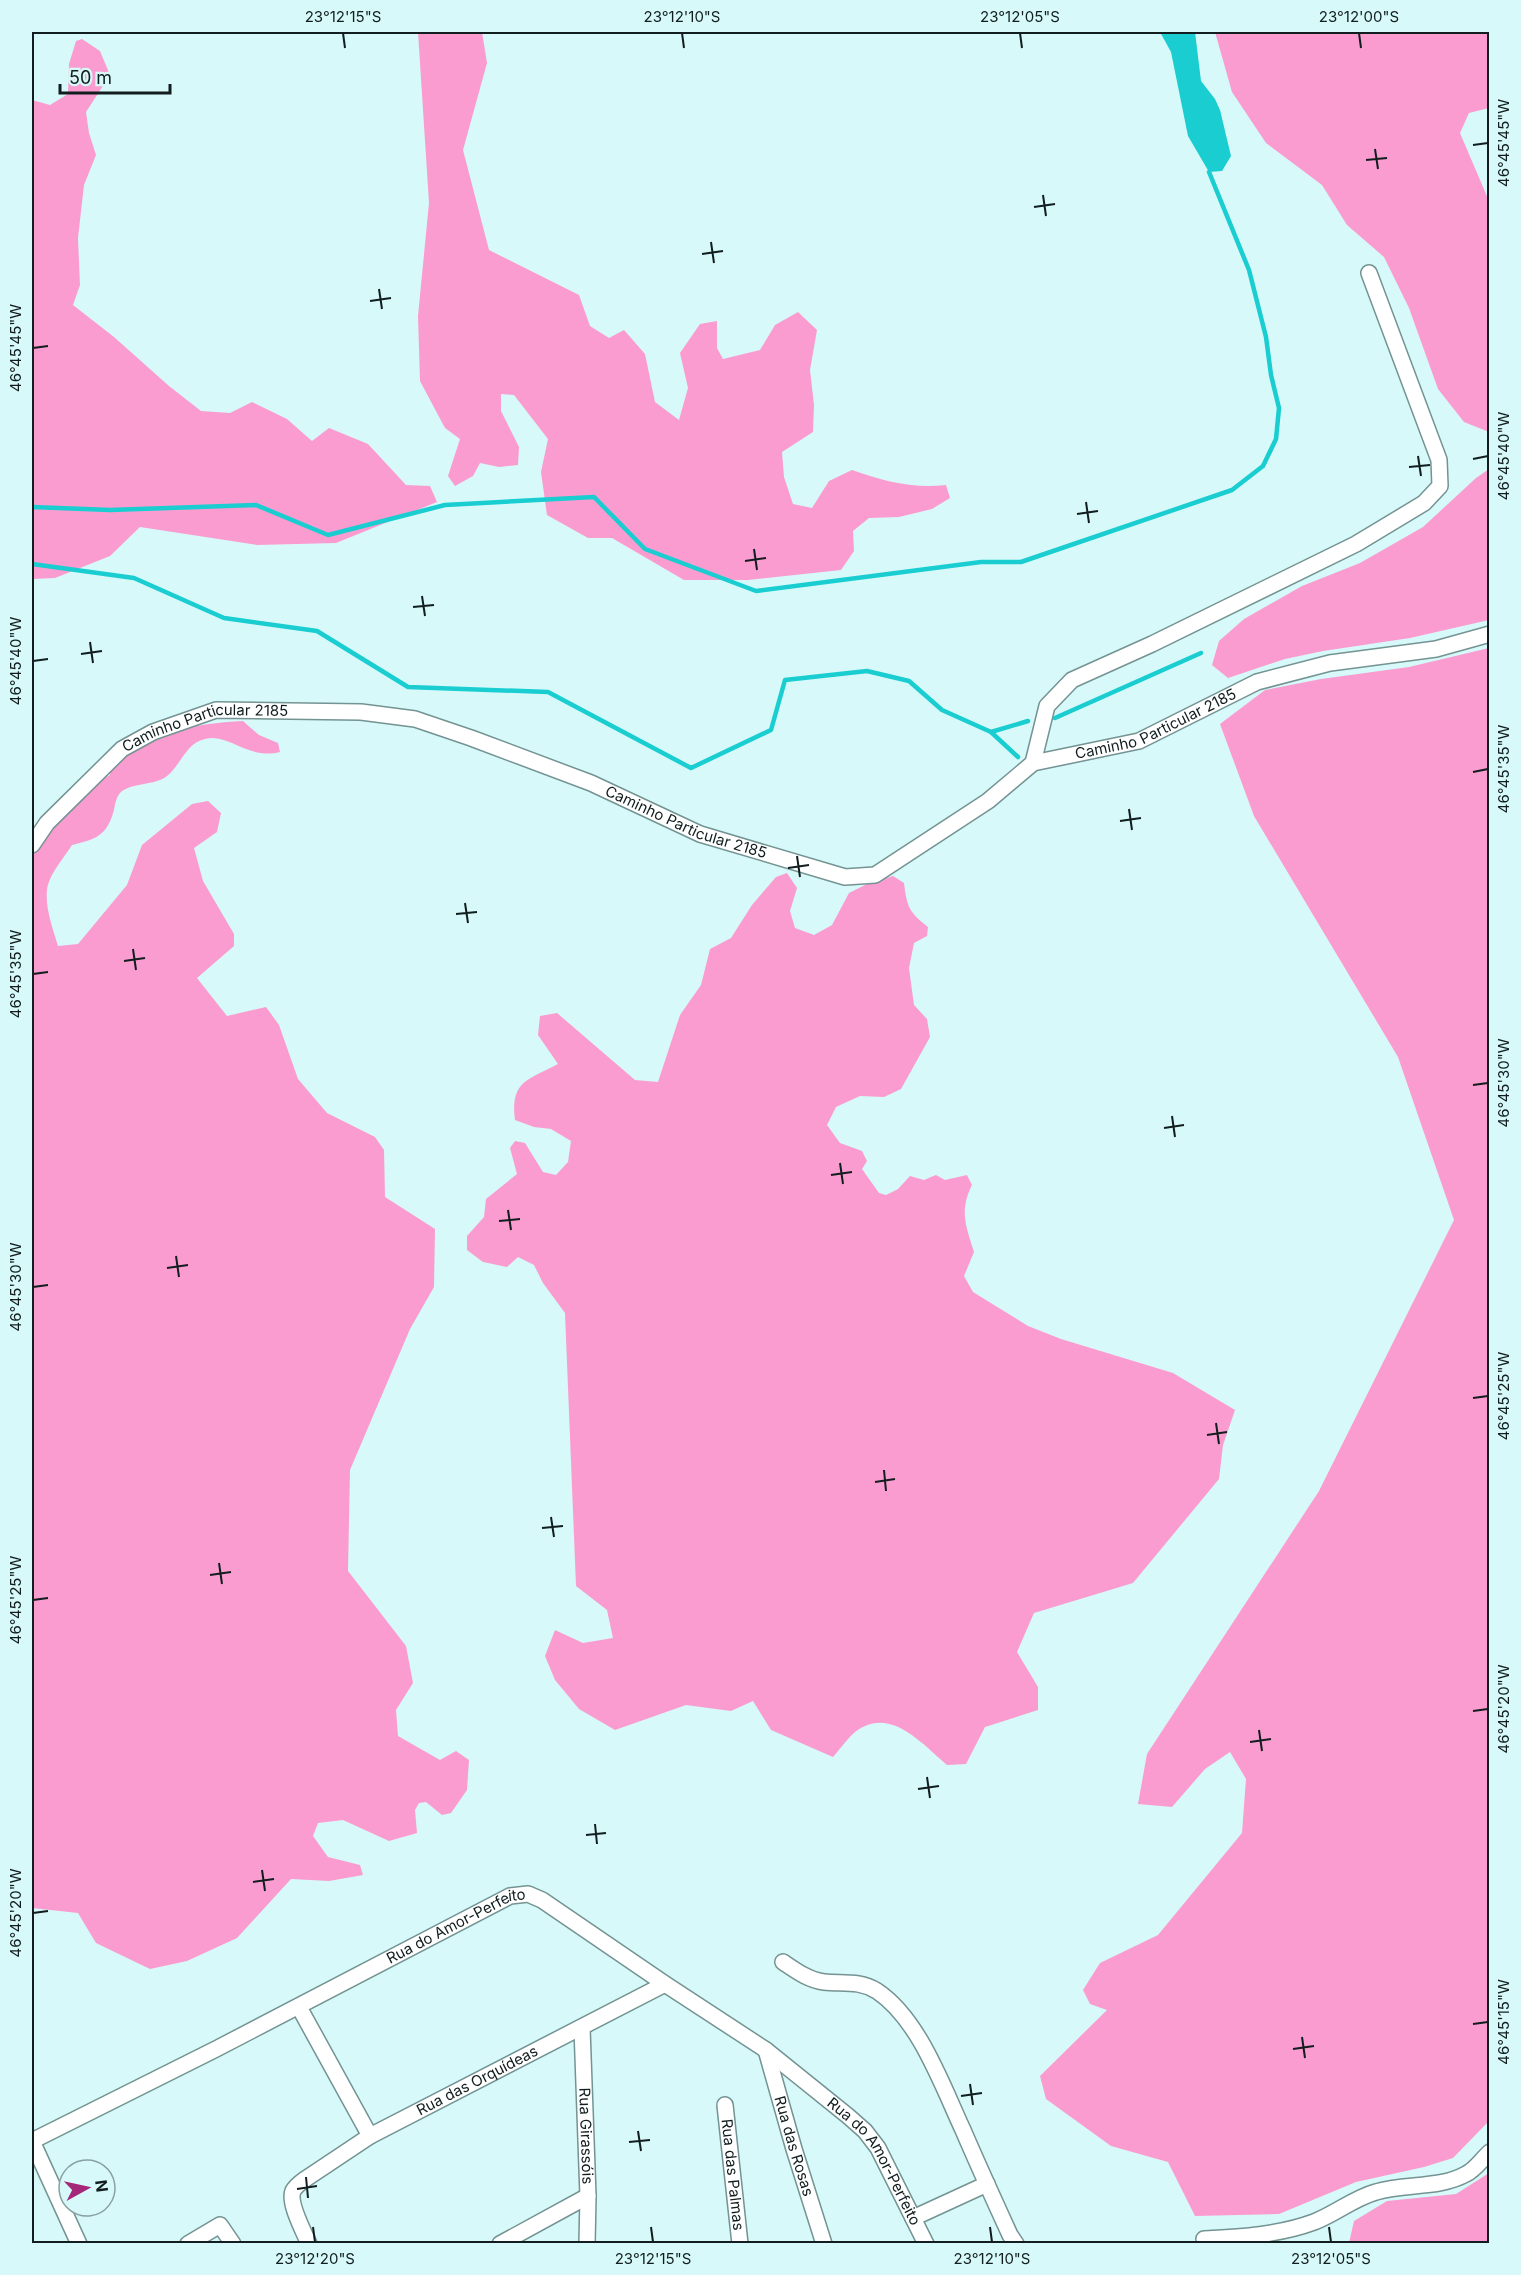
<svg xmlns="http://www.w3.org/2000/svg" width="1521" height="2275" font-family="Inter,sans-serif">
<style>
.forest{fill:#fa9cd0}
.water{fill:#19cdd1}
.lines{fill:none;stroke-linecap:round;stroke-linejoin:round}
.stream{stroke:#19cdd1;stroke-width:4.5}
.minor-casing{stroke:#749393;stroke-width:18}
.minor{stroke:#fff;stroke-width:15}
.ticks{fill:none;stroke:#111d1e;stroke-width:2}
.labels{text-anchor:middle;stroke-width:5;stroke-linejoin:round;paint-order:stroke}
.street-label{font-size:15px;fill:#111d1e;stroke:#d7f9f9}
.neatline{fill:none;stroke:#111d1e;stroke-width:2}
.ticks-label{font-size:15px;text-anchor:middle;fill:#111d1e}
</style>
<rect width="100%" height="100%" fill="#d7f9f9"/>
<g class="forest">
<path d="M 418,32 L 482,32 L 487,63 L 463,150 L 489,250 L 579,295 L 590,326 L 609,338 L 624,330 L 645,354 L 655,402 L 679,420 L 688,388 L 680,353 L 700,324 L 717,321 L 717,348 L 723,359 L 760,350 L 775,325 L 798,312 L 817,330 L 810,370 L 814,405 L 813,432 L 782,452 L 784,477 L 793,504 L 812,508 L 829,481 L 852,470 C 883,481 913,489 946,485 L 950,498 L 932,509 L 899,517 L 869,518 L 853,531 L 854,551 L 841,570 L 748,580 L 684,580 L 612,538 L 588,538 L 547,515 L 541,472 L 548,439 L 514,395 L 501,394 L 501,411 L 519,447 L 518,465 L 499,467 L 480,463 L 473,476 L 455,486 L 448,476 L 460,439 L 445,428 L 420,381 L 418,316 L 429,203 Z"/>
<polygon points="1215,32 1489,32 1489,108 1469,113 1460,133 1489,201 1489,432 1464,422 1438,389 1409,308 1384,257 1347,225 1322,185 1266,143 1232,92"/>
<polygon points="82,39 100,51 110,75 86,112 89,133 96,155 84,185 78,238 80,285 73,305 114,337 169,386 201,411 230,413 252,402 287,419 312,441 329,428 368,444 406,485 430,486 437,502 336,543 257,545 140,527 110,556 55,578 32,579 32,100 50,105 68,94 69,64 76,41"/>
<polygon points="1489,469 1489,620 1410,638 1323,651 1285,659 1228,678 1212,665 1219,641 1244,619 1302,586 1360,563 1423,527 1476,478"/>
<polygon points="1489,648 1489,2121 1453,2158 1424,2167 1356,2182 1279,2214 1195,2216 1168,2162 1111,2146 1046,2099 1040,2076 1107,2010 1090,2004 1083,1990 1100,1963 1158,1935 1242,1833 1246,1779 1230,1752 1205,1769 1172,1807 1138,1804 1147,1754 1319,1491 1454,1220 1398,1057 1254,816 1220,724 1265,690 1321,679 1409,667"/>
<path d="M 243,721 L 259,735 L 278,743 L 280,752 C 247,760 229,733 205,739 C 186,743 181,765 167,776 C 155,786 131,782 120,793 C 116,798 115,804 114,810 C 107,836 96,839 72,845 C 64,858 49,874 47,890 C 45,908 53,929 58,946 L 78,944 L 127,885 L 142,845 L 192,804 L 208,801 L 221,813 L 217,832 L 194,848 L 203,881 L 234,934 L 234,946 L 197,978 L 227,1016 L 266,1007 L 279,1025 L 298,1079 L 327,1113 L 375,1137 L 384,1150 L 385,1197 L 435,1229 L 434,1287 L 410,1329 L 350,1470 L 348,1571 L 406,1646 L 413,1683 L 396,1710 L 398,1736 L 440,1760 L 456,1751 L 469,1760 L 467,1790 L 451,1813 L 442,1815 L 426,1802 L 419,1803 L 415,1810 L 417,1833 L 389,1841 L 343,1820 L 318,1823 L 313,1836 L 328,1857 L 360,1865 L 363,1875 L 329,1881 L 291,1879 L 237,1938 L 187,1961 L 150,1969 L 96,1943 L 78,1913 L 32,1908 L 32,854 C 53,825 78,792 110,775 L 108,768 C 148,732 191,724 243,721 Z"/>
<path d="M 787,873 L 797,888 L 790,911 L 795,928 L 814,935 L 832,925 L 849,893 L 867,884 L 893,876 L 904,883 C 907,907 909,912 928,927 L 927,936 L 914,943 L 909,968 L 914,1005 L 927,1019 L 930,1037 L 901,1089 L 884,1097 L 860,1096 L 836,1107 L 827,1125 L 840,1143 L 862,1151 L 867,1161 L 862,1169 L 879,1193 L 886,1195 L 898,1189 L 910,1176 L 924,1180 L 936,1175 L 945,1180 L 967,1175 L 972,1185 C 959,1211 966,1226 974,1252 L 964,1276 L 973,1292 L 1028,1326 L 1061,1339 L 1173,1373 L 1235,1410 L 1223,1445 L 1219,1479 L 1133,1583 L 1034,1613 L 1017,1652 L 1038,1687 L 1038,1710 L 985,1727 L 966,1764 L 947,1765 C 922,1744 890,1705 855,1732 C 847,1739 840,1749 833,1757 L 771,1730 L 753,1701 L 731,1711 L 686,1705 L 615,1730 L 579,1709 L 555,1680 L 545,1656 L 555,1630 L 583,1643 L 613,1638 L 607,1610 L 576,1586 L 565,1313 L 543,1283 L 534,1265 L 518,1257 L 507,1267 L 483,1262 L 467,1250 L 467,1236 L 484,1217 L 486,1199 L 517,1174 L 510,1148 L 515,1141 L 525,1143 L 543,1172 L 556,1175 L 568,1162 L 571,1141 L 551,1129 L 534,1127 L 515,1120 C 510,1081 528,1080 558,1064 L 538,1035 L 540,1016 L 557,1013 L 635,1080 L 658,1082 L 680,1015 L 701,985 L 710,949 L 731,938 L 752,905 L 776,877 Z"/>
<polygon points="1489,2173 1489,2243 1349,2243 1354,2221 1387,2201 1456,2194"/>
</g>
<polygon class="water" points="1160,32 1195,32 1201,81 1215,99 1220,110 1231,156 1222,171 1209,172 1188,136 1171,52"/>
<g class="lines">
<g class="stream">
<polyline points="32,507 110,510 256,505 328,535 445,505 594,497 645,549 756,591 981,562 1021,562 1232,490 1263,466 1276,439 1279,408 1271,375 1266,337 1249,270 1209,172"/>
<polyline points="32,564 134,578 224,618 317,631 408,687 548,692 691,768 771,730 785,680 867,671 909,681 942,710 991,732 1018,757"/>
<polyline points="1055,718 1201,653"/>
<polyline points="991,732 1028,721"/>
</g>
<defs>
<g id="minor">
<polyline points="1033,763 1047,706 1072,680 1152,644 1356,544 1424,503 1440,486 1439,460 1369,273"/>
<path id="s1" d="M 32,845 L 47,823 L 122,749 L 153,732 L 216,710 L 361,712 L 415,719 L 471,738 L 591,783 L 700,834 L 845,877 L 875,875 L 988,801 L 1033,763 L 1139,741 L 1257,682 L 1330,663 L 1436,649 L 1490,634"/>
<path d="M 783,1962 C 795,1970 808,1980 824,1982 C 843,1984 859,1980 877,1991 C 919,2019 942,2085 963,2130 C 978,2165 994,2200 1010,2235 L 1016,2244"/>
<polyline points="299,2007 370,2136"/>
<path id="s2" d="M 582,2028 L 588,2196 L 587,2244"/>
<path id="s3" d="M 766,2050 L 794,2149 L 824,2244"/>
<path id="s4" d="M 725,2105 L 740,2244"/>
<path id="s5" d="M 32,2141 L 216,2049 L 510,1896 L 528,1894 L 542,1900 L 665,1984 L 766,2050 L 848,2116 L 865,2131 L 878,2148 L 926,2244"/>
<polyline points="32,2141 79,2244"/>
<polyline points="913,2218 987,2184"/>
<path d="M 1204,2239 C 1241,2237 1279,2235 1314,2222 C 1335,2214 1354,2198 1376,2192 C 1405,2183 1439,2189 1466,2174 C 1475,2170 1482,2159 1490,2152"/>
<polyline points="188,2244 220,2225 233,2244"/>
<path id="s6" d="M 309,2244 C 304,2232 288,2203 293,2191 C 295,2187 300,2183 304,2180 L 370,2136 L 665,1984"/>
<polyline points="500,2244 588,2196"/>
</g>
</defs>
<use href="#minor" class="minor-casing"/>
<use href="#minor" class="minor"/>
</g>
<path class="ticks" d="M 343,33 L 345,48M 682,33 L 684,48M 1020,33 L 1022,48M 1359,33 L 1361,48M 1473,145 L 1488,143M 1375,149 L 1378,169M 1366,160 L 1387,158M 1043,195 L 1046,216M 1034,207 L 1055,204M 711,242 L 714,263M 702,254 L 723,251M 379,289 L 382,309M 370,301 L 391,298M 33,348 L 48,346M 1418,456 L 1421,476M 1473,459 L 1488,456M 1409,467 L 1430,465M 1086,502 L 1089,523M 1077,514 L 1098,511M 754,549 L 757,570M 745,561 L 766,558M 422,596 L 425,616M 413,607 L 434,605M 90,642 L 93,663M 81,654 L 102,651M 33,661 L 48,659M 1473,772 L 1488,769M 1129,809 L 1132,830M 1120,821 L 1141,818M 797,856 L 800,877M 788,868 L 809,865M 465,903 L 468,923M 456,914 L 477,912M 133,949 L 136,970M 124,961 L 145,958M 33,974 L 48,972M 1473,1085 L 1488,1083M 1172,1116 L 1175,1137M 1164,1128 L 1184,1125M 840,1163 L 843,1184M 831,1175 L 852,1172M 508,1210 L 511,1230M 499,1221 L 520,1219M 176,1256 L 179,1277M 167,1268 L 188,1265M 33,1287 L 48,1285M 1473,1398 L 1488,1396M 1216,1423 L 1219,1444M 1207,1435 L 1227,1432M 884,1470 L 886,1491M 875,1482 L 895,1479M 551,1517 L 554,1537M 542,1528 L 563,1526M 219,1563 L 222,1584M 210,1575 L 231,1572M 33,1600 L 48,1598M 1473,1711 L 1488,1709M 1259,1730 L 1262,1751M 1250,1742 L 1271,1739M 927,1777 L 930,1798M 918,1789 L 939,1786M 595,1824 L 597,1844M 586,1835 L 606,1833M 262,1870 L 265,1891M 253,1882 L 274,1879M 33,1913 L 48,1911M 1473,2024 L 1488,2022M 1302,2037 L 1305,2058M 1293,2049 L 1314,2046M 970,2084 L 973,2105M 961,2096 L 982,2093M 638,2131 L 641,2151M 629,2142 L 650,2140M 306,2177 L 308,2198M 297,2189 L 317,2186M 313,2227 L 315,2242M 651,2227 L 653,2242M 990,2227 L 992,2242M 1329,2227 L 1331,2242"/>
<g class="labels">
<g class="street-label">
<text dy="5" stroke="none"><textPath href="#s1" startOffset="1246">Caminho Particular 2185</textPath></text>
<text dy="5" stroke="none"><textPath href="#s1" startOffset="220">Caminho Particular 2185</textPath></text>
<text dy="5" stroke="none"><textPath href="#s1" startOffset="724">Caminho Particular 2185</textPath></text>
<text dy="5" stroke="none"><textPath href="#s5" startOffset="476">Rua do Amor-Perfeito</textPath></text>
<text dy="5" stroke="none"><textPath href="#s6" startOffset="272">Rua das Orquídeas</textPath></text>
<text dy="5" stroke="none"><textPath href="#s2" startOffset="108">Rua Girassóis</textPath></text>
<text dy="5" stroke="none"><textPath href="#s3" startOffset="100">Rua das Rosas</textPath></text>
<text dy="5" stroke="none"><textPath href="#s5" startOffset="998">Rua do Amor-Perfeito</textPath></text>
<text dy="5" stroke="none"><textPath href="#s4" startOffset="70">Rua das Palmas</textPath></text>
</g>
</g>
<rect width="1521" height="2275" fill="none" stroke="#d7f9f9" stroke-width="66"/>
<g transform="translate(87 2188) rotate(82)"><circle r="28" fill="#d7f9f9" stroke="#88a1a1" stroke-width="1.5"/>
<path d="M0-4.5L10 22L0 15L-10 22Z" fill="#a52779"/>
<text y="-9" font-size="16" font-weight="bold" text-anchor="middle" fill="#111d1e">N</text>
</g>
<path d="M60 84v9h110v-9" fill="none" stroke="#111d1e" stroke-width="3"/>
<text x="69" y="84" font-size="18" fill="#111d1e" stroke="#d7f9f9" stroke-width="4.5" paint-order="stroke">50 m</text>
<rect x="33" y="33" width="1455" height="2209" class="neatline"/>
<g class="ticks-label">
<text x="343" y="22">23°12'15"S</text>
<text x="682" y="22">23°12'10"S</text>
<text x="1020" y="22">23°12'05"S</text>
<text x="1359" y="22">23°12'00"S</text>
<text transform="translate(1504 143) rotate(-90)" y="5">46°45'45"W</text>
<text transform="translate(16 348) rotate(-90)" y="5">46°45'45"W</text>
<text transform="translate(1504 456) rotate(-90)" y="5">46°45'40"W</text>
<text transform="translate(16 661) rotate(-90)" y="5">46°45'40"W</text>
<text transform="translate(1504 769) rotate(-90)" y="5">46°45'35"W</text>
<text transform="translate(16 974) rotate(-90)" y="5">46°45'35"W</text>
<text transform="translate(1504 1083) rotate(-90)" y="5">46°45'30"W</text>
<text transform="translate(16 1287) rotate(-90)" y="5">46°45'30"W</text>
<text transform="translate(1504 1396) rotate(-90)" y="5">46°45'25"W</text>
<text transform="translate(16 1600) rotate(-90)" y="5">46°45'25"W</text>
<text transform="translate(1504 1709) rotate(-90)" y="5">46°45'20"W</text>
<text transform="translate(16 1913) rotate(-90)" y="5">46°45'20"W</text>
<text transform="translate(1504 2022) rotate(-90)" y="5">46°45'15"W</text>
<text x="315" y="2264">23°12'20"S</text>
<text x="653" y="2264">23°12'15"S</text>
<text x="992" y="2264">23°12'10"S</text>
<text x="1331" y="2264">23°12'05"S</text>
</g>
</svg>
